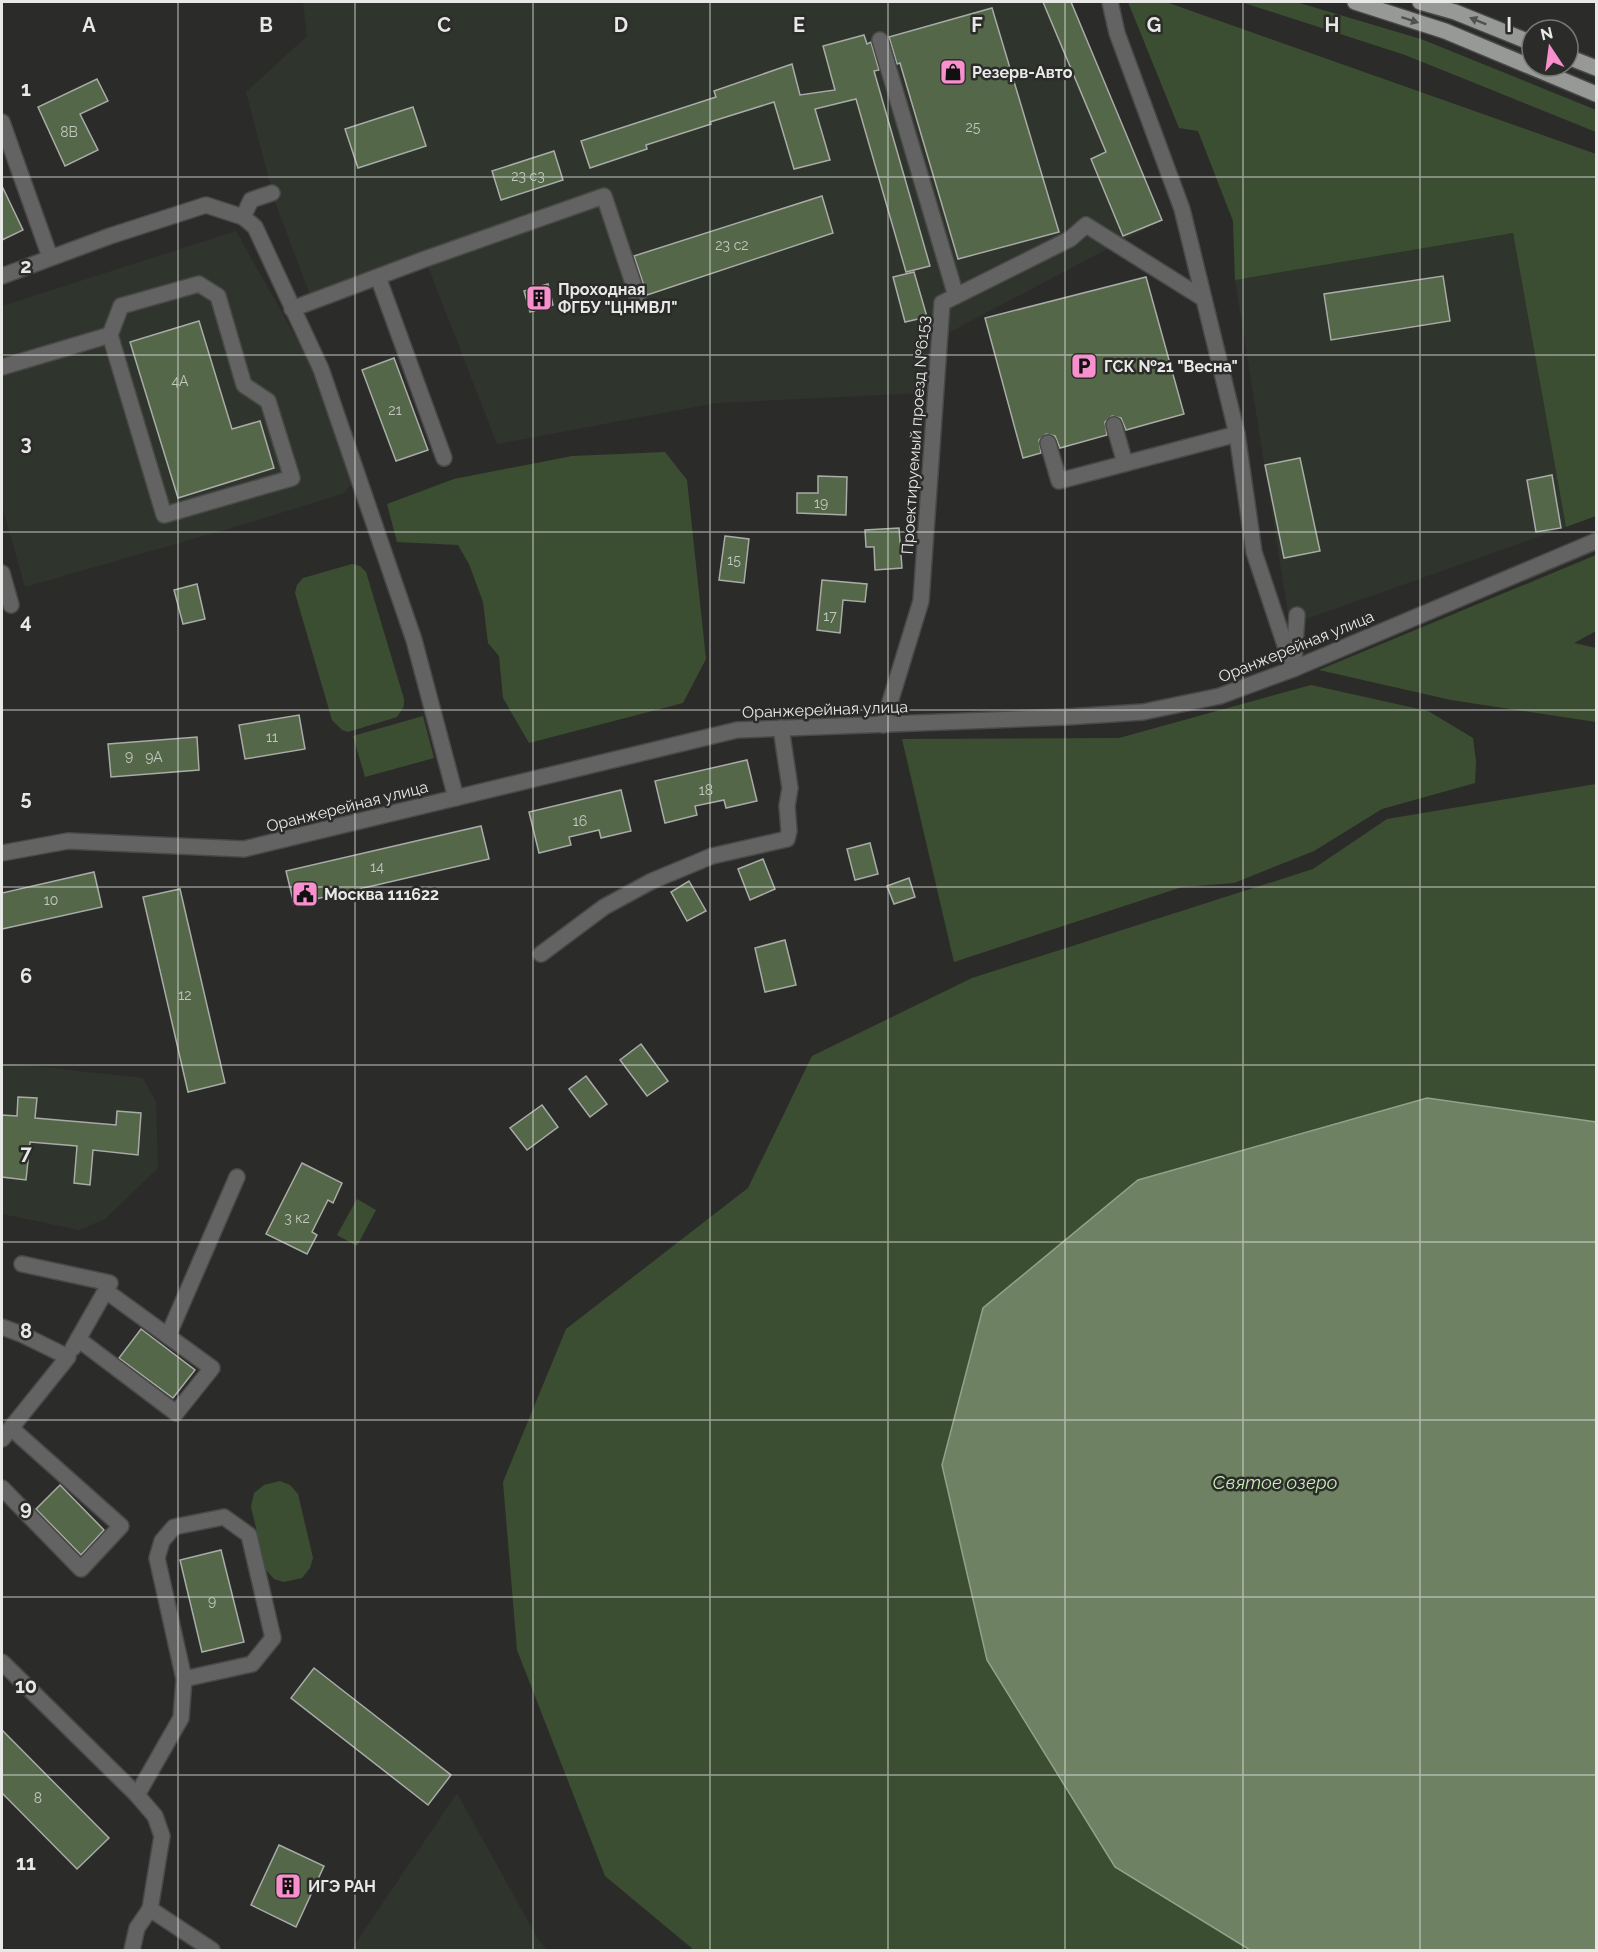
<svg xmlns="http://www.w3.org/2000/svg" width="1598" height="1952" font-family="Raleway,sans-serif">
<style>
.built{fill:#2f342c}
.green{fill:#3c4e31}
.water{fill:#6e8263;stroke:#93a18b;stroke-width:1.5}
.building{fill:#546749;stroke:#a9aba8;stroke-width:1.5}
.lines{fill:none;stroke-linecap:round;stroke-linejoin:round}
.minor-casing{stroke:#494a48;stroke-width:18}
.major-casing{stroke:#494a48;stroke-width:18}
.minor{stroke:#626362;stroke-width:15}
.major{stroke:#979997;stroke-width:15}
.oneway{fill:#515250}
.grid{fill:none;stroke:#e8e9e7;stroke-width:1.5;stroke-opacity:0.55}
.labels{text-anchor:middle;stroke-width:5;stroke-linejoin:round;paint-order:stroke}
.number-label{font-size:14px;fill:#c3c8c0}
.poi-label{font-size:16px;font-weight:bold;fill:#e8e9e7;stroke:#2b2c2a;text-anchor:start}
.street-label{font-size:16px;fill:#e8e9e7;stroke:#2b2c2a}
.water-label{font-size:18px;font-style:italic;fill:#caedb6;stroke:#2b2c2a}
.grid-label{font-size:20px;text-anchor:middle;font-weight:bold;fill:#e8e9e7;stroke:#2b2c2a;stroke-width:5;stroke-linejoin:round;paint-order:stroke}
</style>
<rect width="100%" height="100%" fill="#2b2c2a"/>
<g class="built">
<polygon points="303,2 1071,2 1162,220 950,332 922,393 716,403 497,444 425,259 310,295 275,202 246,92 307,36"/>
<polygon points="236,231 316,373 353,480 345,493 242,525 25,587 2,506 2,306"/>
<polygon points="1513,233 1566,527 1309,618 1288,613 1235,280"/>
<polygon points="14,1064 143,1078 156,1102 158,1168 105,1219 79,1230 2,1214 2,1065"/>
<polygon points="457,1793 538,1939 547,1950 351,1950"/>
</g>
<g class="green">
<polygon points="1128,2 1166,2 1596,154 1596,516 1566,527 1513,233 1235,280 1233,221 1198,131 1179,128"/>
<polygon points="1241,2 1296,2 1421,39 1596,110 1596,132 1405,55"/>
<polygon points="665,452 687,480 706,659 683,703 529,743 503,698 499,656 488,643 483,602 469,564 458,545 397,542 387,504 454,479 572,456"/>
<polygon points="1596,555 1596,631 1574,643 1596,648 1596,722 1451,700 1319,670"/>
<polygon points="352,564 360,566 366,572 404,699 404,706 397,717 348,732 342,730 332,720 295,593 297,585 303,578"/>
<polygon points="1311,685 1428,711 1473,738 1476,761 1475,783 1382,809 1314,851 1234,883 1182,887 954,962 902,739 1119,738"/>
<polygon points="423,716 434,758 365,777 353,736"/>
<polygon points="1596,784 1596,1122 1427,1098 1138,1180 983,1308 1115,1867 1250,1950 694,1950 605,1876 517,1650 503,1482 566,1329 748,1188 812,1056 972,978 1313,869 1387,819"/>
<polygon points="357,1199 376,1210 357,1246 337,1235"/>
<polygon points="280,1481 290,1485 298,1494 313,1558 310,1568 302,1578 284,1582 274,1579 266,1570 251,1507 254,1493 264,1485"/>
</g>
<polygon class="water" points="1427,1098 1596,1122 1596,1950 1250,1950 1115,1867 987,1660 942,1465 983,1308 1138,1180"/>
<g class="building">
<polygon points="1043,2 1071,2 1162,220 1123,236 1091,159 1106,152"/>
<polygon points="992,8 1059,232 958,259 900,63 897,64 889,37"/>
<polygon points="864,35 867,44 871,42 879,70 874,71 930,266 906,272 856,99 815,109 830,160 794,169 774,102 710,122 711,124 646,145 647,149 590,168 581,141 716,97 714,91 792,64 800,95 835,90 823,46"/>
<polygon points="97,79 108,101 80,114 98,150 65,166 38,107"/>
<polygon points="413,107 426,146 358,168 345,129"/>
<polygon points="554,151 563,180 501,200 492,171"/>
<polygon points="2,186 23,230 2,240"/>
<polygon points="822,196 833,233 647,295 634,256"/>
<polygon points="914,272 927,317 905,322 893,277"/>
<polygon points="1443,276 1450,321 1331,340 1324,294"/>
<polygon points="1146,277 1184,414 1126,430 1121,418 1112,416 1105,422 1107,435 1060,448 1055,436 1046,434 1039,440 1041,453 1023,458 985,318"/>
<polygon points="548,284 553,305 530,312 524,291"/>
<polygon points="199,321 232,429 260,421 274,468 178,498 130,342"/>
<polygon points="394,358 428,450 396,461 362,370"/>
<polygon points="1300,458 1320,551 1284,558 1265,465"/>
<polygon points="1552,475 1561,528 1536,532 1527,480"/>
<polygon points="818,476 847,477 846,515 797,513 797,493 818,493"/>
<polygon points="899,528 902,568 875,570 874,547 866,547 865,530"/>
<polygon points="725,536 749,539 744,583 719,580"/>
<polygon points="822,580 867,584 865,602 843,600 840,633 817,630"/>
<polygon points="197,584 205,619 183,624 174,590"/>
<polygon points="299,715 305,749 245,759 239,725"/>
<polygon points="197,737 199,770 111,777 108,744"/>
<polygon points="747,760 757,801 726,808 724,800 695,806 697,815 665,823 655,781"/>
<polygon points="621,790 631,831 601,838 599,830 569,837 571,845 539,853 529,812"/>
<polygon points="481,826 489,859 294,904 286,871"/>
<polygon points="870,843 878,874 855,880 847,849"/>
<polygon points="763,859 775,889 750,900 738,869"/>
<polygon points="94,872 102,907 2,929 2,893"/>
<polygon points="909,878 915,897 894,904 887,886"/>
<polygon points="689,881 706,911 687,921 671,892"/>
<polygon points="180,889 225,1083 188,1092 143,897"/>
<polygon points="785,940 796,985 765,992 755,948"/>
<polygon points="641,1044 668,1081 647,1096 620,1060"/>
<polygon points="586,1076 607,1104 590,1117 569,1089"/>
<polygon points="18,1097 37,1098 35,1118 116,1125 117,1111 141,1113 138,1155 93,1150 90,1185 74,1183 77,1146 30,1142 26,1180 2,1177 2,1115 17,1116"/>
<polygon points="542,1105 558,1127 527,1150 510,1128"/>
<polygon points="302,1163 342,1183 333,1203 328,1200 312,1232 317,1235 307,1254 266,1234"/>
<polygon points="141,1329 195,1370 173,1398 119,1358"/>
<polygon points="60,1485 104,1530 81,1555 36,1509"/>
<polygon points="221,1550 244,1642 202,1652 180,1560"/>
<polygon points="314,1668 451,1775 428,1805 291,1698"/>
<polygon points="2,1730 109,1838 77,1869 2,1793"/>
<polygon points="279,1845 324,1866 296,1927 251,1905"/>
</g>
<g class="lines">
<defs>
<g id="minor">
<polyline points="1110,2 1117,33 1182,209 1237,434"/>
<polyline points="880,40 956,296"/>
<polyline points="2,122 50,257"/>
<polyline points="243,217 251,200 272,193"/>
<polyline points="2,276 110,236 206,205 243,217 255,227 321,369 414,640 456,798"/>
<polyline points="378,277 444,458"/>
<polygon points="199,284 218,296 244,385 268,401 292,478 164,515 110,335 121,306"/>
<polyline points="292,309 425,259 604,196 640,304"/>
<polyline points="2,367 110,335"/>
<polyline points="1114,425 1125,463"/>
<polyline points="1048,443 1059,481 1237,434 1254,552 1293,669"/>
<polyline points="2,573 11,605"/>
<polyline points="1294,660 1297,615"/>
<polyline points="883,725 921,601 942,303 1070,239 1086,225 1204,299"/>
<polyline points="2,853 68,841 244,849 737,730 1067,717 1143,712 1220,696 1293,669 1596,541"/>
<polyline points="541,954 604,907 652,881 712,856 787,839 789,831 787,806 790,788 781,728"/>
<polyline points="22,1264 110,1283 73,1348"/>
<polyline points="2,1327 21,1334 68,1357 2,1439"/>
<polyline points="168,1336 237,1177"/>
<polyline points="78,1339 176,1413 212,1368 106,1291"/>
<polyline points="2,1488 81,1569 121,1526 11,1428"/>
<polyline points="2,1662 137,1795 155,1816 162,1836 150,1909 212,1950"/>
<polyline points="137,1795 181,1718 184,1679 157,1558 162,1541 174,1527 224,1517 249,1535 273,1638 252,1664 184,1679"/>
<polyline points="132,1950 137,1928 150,1909"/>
</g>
<g id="major">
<polyline points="1355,2 1445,31 1596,94"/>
<polyline points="1420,2 1455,12 1532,43"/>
<polyline points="1568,57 1596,68"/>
</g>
</defs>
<use href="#minor" class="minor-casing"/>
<use href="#major" class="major-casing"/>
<use href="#minor" class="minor"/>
<use href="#major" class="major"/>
</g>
<defs><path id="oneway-solid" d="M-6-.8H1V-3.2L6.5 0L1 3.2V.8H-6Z" transform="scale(1.5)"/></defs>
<g class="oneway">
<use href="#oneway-solid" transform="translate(1410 20) rotate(18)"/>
<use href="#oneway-solid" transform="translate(1478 21) rotate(-158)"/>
</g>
<path class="grid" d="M 178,2 L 178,1950M 355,2 L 355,1950M 533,2 L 533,1950M 710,2 L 710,1950M 888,2 L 888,1950M 1065,2 L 1065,1950M 1243,2 L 1243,1950M 1420,2 L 1420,1950M 2,177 L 1596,177M 2,355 L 1596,355M 2,532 L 1596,532M 2,710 L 1596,710M 2,887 L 1596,887M 2,1065 L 1596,1065M 2,1242 L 1596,1242M 2,1420 L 1596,1420M 2,1597 L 1596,1597M 2,1775 L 1596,1775"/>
<defs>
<symbol id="shop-square" viewBox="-11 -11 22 22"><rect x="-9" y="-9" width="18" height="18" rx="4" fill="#f790cd" stroke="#2b2c2a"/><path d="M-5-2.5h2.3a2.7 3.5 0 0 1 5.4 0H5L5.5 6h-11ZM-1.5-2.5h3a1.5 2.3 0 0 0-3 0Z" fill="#111"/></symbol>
<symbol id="building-square" viewBox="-11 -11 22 22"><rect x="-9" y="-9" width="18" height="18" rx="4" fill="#f790cd" stroke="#2b2c2a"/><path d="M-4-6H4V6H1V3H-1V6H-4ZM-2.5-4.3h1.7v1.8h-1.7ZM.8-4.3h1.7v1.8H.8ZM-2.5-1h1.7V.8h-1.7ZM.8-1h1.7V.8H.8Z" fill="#111"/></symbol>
<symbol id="parking-square" viewBox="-11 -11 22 22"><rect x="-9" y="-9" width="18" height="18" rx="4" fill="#f790cd" stroke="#2b2c2a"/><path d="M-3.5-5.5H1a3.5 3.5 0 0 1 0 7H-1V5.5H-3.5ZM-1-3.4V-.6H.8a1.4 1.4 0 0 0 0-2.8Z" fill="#111"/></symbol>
<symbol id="civic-square" viewBox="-11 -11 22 22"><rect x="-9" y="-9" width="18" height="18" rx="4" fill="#f790cd" stroke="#2b2c2a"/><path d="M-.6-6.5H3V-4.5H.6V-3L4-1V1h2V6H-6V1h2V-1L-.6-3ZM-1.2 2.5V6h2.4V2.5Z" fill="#111"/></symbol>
</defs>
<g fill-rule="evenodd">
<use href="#shop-square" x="938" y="57" width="30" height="30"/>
<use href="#building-square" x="524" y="283" width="30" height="30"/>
<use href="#parking-square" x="1069" y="351" width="30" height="30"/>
<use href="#civic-square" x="290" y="879" width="30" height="30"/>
<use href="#building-square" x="273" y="1871" width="30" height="30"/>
</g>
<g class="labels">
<g class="number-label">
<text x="973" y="132">25</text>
<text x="69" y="137">8В</text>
<text x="528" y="181">23 с3</text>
<text x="732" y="250">23 с2</text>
<text x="180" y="386">4А</text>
<text x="395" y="415">21</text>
<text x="821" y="508">19</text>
<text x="734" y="565">15</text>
<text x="830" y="621">17</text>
<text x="272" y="742">11</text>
<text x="129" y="761">9</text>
<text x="154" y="762">9А</text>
<text x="706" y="795">18</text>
<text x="580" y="826">16</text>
<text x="377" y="872">14</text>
<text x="51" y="905">10</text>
<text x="185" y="1000">12</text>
<text x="297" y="1223">3 к2</text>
<text x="212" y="1606">9</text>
<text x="38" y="1803">8</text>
</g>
<g class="poi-label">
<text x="972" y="78">Резерв-Авто</text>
<text x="558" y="295">Проходная<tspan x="558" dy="18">ФГБУ "ЦНМВЛ"</tspan></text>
<text x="1104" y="372">ГСК №21 "Весна"</text>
<text x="324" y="900">Москва 111622</text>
<text x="308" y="1892">ИГЭ РАН</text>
</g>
<g class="street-label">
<text transform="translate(915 435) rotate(-86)" y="6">Проектируемый проезд №6153</text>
<text transform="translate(1296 646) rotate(-22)" y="6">Оранжерейная улица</text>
<text transform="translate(825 709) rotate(-2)" y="6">Оранжерейная улица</text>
<text transform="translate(347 806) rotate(-14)" y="6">Оранжерейная улица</text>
</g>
<g class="water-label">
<text x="1275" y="1489">Святое озеро</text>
</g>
</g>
<g class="grid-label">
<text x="89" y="32">A</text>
<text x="266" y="32">B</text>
<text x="444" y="32">C</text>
<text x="621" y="32">D</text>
<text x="799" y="32">E</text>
<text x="977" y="32">F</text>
<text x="1154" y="32">G</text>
<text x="1332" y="32">H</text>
<text x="1509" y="32">I</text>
<text x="26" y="96">1</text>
<text x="26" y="273">2</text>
<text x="26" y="450">3</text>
<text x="26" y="628">4</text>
<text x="26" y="805">5</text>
<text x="26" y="983">6</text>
<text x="26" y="1160">7</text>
<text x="26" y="1338">8</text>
<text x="26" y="1515">9</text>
<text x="26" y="1693">10</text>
<text x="26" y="1870">11</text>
</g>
<rect width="1598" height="1952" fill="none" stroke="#e8e9e7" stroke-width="6"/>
<g transform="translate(1550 48) rotate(347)"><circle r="28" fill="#2b2c2a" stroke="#777876" stroke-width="1.5"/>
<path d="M0-4.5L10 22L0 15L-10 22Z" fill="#f790cd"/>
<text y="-9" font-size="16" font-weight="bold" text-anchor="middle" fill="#e8e9e7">N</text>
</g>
</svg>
